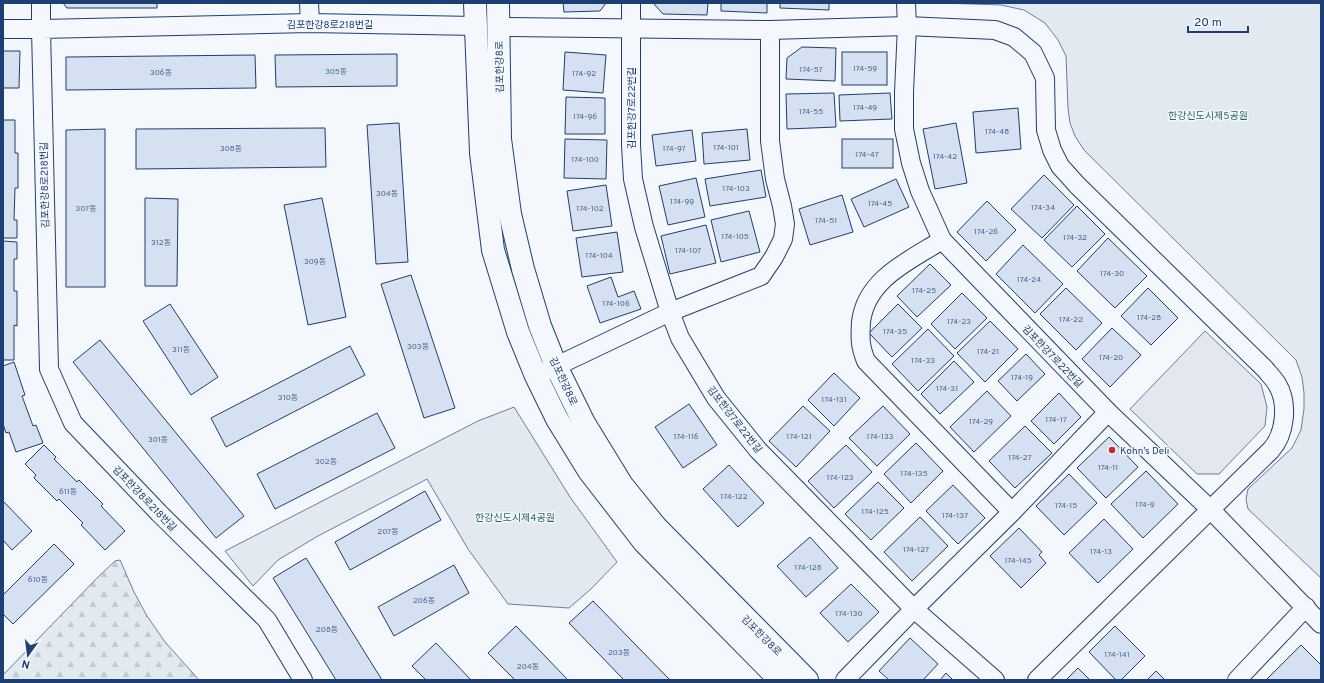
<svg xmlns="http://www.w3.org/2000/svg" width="1324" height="683" font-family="Overpass,'Noto Sans KR',sans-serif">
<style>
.green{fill:#e3e9f0;stroke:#687fa3}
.forest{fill:url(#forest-firs);stroke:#687fa3}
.parking{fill:#e3e8f0;stroke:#687fa3}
.building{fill:#d5e0f0;stroke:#1d3f73}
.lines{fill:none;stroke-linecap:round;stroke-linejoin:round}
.minor-casing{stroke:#1d3f73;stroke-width:20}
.tertiary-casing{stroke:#1d3f73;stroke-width:24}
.minor{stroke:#f4f7fb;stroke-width:18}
.tertiary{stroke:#f4f7fb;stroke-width:22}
.poi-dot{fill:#c62828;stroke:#f4f7fb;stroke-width:1.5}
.labels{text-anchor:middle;stroke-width:3;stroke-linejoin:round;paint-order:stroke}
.number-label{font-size:8px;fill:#4b6792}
.street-label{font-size:10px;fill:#1d3f73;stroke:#f4f7fb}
.park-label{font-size:10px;fill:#2c6c60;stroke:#f4f7fb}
.poi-label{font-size:10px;fill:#1d3f73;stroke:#f4f7fb;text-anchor:start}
</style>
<defs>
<pattern id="forest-firs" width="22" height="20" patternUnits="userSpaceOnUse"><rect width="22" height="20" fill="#e3e9f0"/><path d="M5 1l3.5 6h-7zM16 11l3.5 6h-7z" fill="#c2c9d1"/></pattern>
</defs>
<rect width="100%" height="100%" fill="#f4f7fb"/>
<g class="green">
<polygon points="942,3 1321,3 1321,578 1248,509 1246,499 1248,489 1292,448 1301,430 1304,409 1304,393 1302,377 1296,360 1084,150 1075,136 1070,123 1068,108 1066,56 1058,40 1045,23 1024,10 1001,5"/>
<polygon points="514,407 570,497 617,562 592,588 569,608 508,604 468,549 427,479 318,536 278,560 253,586 225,551 478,421"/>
</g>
<polygon class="forest" points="120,560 134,592 147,616 165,642 199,680 3,680 3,675 99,576 115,561"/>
<polygon class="parking" points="1205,331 1261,384 1267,407 1265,426 1219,474 1197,474 1130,409"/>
<g class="building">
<polygon points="63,3 157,3 157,8 67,8"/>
<polygon points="563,3 606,3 600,11 564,12"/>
<polygon points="653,3 708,3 707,15 663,14"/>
<polygon points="721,3 767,3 767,13 721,11"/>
<polygon points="780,3 829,3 829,10 780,8"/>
<polygon points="802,47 836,48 835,81 786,79 787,58"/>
<polygon points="3,51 20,51 19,88 3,88"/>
<polygon points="565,52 606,55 603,93 563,90"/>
<rect x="842" y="52" width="45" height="33"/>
<polygon points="397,54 397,86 276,87 275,55"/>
<polygon points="255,55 256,88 66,90 66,57"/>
<polygon points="834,93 836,127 787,129 786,94"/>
<polygon points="890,93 892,119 840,121 839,95"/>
<polygon points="566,97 605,98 605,134 565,134"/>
<polygon points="1018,108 1021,149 976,153 973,112"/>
<polygon points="3,120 15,120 15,153 18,153 18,188 15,188 14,220 17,220 17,238 3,238"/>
<polygon points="399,123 408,262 376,264 367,125"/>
<polygon points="956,123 967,183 935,189 923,129"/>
<polygon points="325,128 326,167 136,169 136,129"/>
<polygon points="105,129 105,287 66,287 66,130"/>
<polygon points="747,129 750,160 704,164 702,133"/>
<polygon points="692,130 696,161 656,166 652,135"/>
<polygon points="565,139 607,140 606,179 564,178"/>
<rect x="842" y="139" width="51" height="29"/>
<polygon points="761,170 766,197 710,206 705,179"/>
<polygon points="1044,175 1074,205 1042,238 1011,209"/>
<polygon points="696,178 705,217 668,225 659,186"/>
<polygon points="896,179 909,207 864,227 851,199"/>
<polygon points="606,185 612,226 573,231 567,191"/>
<polygon points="842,195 853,232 810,245 799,209"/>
<polygon points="145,198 178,199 177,286 145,286"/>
<polygon points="322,198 346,317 308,325 284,205"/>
<polygon points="987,201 1016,230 986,261 957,232"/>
<polygon points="1077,206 1105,234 1072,267 1044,240"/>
<polygon points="749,211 760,252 721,262 711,220"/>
<polygon points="706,225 716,263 670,274 661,236"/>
<polygon points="617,232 623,272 582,277 576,238"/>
<polygon points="1108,238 1147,276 1115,308 1077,271"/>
<polygon points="3,241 17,242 17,259 14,259 14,291 17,291 17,326 14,325 14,360 3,360"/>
<polygon points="1023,245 1063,284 1035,313 996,274"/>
<polygon points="930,264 951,285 917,317 897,296"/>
<polygon points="411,275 455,408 424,418 381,284"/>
<polygon points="611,277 618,297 634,291 641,309 600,323 587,286"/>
<polygon points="1066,288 1102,323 1076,350 1040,314"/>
<polygon points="1148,288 1178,318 1151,345 1121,316"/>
<polygon points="962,293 987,318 955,349 931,324"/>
<polygon points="170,304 218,377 191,395 143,321"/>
<polygon points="898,304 922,328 892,357 869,333"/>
<polygon points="990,321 1018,349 985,382 957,353"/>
<polygon points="1112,328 1141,355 1110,387 1082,359"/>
<polygon points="928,329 954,356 918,391 892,364"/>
<polygon points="100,340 244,516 216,538 73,362"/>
<polygon points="350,346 365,375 226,447 211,418"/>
<polygon points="1026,354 1045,374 1017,401 998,381"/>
<polygon points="954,361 974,382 940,414 921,394"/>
<polygon points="14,362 25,395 22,396 33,426 36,425 43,443 16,452 9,432 6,433 3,424 3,366"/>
<polygon points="834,373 860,398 834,426 808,400"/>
<polygon points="987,391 1011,416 974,452 950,427"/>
<polygon points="1059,393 1081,417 1054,444 1031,421"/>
<polygon points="689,404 717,445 683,468 655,427"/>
<polygon points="803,406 830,431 796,467 769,441"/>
<polygon points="883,406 910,434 877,466 849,438"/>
<polygon points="377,413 395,448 275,509 257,474"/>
<polygon points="1025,426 1052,453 1015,488 989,461"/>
<polygon points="1109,437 1138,467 1106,498 1077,468"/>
<polygon points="916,443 943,471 911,503 884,474"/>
<polygon points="44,445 56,457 54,459 77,482 79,480 103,504 101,506 125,531 105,550 81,525 83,523 59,499 57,501 34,478 36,475 25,464"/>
<polygon points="846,445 872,472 834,508 808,481"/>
<polygon points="729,465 764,503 738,527 703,489"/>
<polygon points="1146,471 1178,504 1143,538 1111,504"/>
<polygon points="1069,474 1097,503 1064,535 1036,506"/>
<polygon points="878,482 904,508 871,540 845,514"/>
<polygon points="953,485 985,518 958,544 926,511"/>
<polygon points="425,491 441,520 350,570 335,542"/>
<polygon points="3,501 32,531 12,550 3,540"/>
<polygon points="920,517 948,546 912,581 884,552"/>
<polygon points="1104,519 1133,549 1098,583 1069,553"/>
<polygon points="1019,528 1042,552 1039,555 1046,563 1021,588 990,556"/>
<polygon points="810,537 838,568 806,597 777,566"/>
<polygon points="54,544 74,564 13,624 3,614 3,595"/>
<polygon points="306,558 382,680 336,680 273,578"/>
<polygon points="454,565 469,593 394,636 378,607"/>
<polygon points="851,584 879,612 848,642 820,613"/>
<polygon points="593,601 670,680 624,680 569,623"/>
<polygon points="516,626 568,680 515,680 488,653"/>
<polygon points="1115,626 1145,656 1121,680 1116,680 1089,652"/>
<polygon points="910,638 938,664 923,680 889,680 879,671"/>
<polygon points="436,643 471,680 426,680 412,666"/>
<polygon points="1301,645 1321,665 1321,680 1266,680"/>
<polygon points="1078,668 1090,680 1066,680"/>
<polygon points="1156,671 1165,680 1147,680"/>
<polygon points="946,673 953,680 940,680"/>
</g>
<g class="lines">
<defs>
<g id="minor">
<polyline points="309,3 310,23"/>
<polyline points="631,3 631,145 633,179 644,227 670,312 680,338 716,398 758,450 914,609 995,680"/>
<polyline points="906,3 907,26 904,92 904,129 911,163 920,191 942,240 1108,412 1211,510 1321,624"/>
<path d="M 498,27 L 770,30 L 907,26 L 995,30 L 1014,37 L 1033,53 L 1045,78 L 1046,130 L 1052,150 L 1060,166 L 1077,185 L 1265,369 C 1269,374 1274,379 1277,384 C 1289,404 1285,434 1271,450 L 1037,680"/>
<polyline points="3,29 41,29 41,3"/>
<path d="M 942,240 C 909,261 866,279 861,322 C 860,339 860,346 866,361 L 1012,512"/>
<polyline points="544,372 670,312 761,276 774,257 783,239 785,224 782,206 775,179 770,141 770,30"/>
<polyline points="303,680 267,620 159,513 73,423 49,369 41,29 310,23 476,26"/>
<polyline points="845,680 914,609 1012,512 1108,412"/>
<polyline points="1237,680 1306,607"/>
</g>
<g id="tertiary">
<polyline points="475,3 481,153 493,250 518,332 536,376 557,419 589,471 644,542 780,680"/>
<polyline points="498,3 500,139 510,214 523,269 540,326 556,366 584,423 622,485 656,527 807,680"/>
</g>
</defs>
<use href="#minor" class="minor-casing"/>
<use href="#tertiary" class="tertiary-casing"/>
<use href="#minor" class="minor"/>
<use href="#tertiary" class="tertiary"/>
</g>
<circle class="poi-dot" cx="1112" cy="450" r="4"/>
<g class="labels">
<g class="number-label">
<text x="865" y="71">174-59</text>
<text x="811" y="72">174-57</text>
<text x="336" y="74">305동</text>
<text x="161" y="75">306동</text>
<text x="584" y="76">174-92</text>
<text x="865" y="110">174-49</text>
<text x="811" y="114">174-55</text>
<text x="585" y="119">174-96</text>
<text x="997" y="134">174-48</text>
<text x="726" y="150">174-101</text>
<text x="231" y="151">308동</text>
<text x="674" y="151">174-97</text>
<text x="867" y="157">174-47</text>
<text x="945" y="159">174-42</text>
<text x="585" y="162">174-100</text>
<text x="736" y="191">174-103</text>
<text x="387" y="196">304동</text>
<text x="682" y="204">174-99</text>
<text x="880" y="206">174-45</text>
<text x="1043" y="210">174-34</text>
<text x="86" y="211">307동</text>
<text x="590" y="211">174-102</text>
<text x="826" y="223">174-51</text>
<text x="986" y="234">174-26</text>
<text x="735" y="239">174-105</text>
<text x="1075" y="240">174-32</text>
<text x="161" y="245">312동</text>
<text x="688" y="253">174-107</text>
<text x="599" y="258">174-104</text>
<text x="315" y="264">309동</text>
<text x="1112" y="276">174-30</text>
<text x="1029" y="282">174-24</text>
<text x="924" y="293">174-25</text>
<text x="616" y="306">174-106</text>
<text x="1149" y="320">174-28</text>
<text x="1071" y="322">174-22</text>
<text x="959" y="324">174-23</text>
<text x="895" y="334">174-35</text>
<text x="418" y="349">303동</text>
<text x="181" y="352">311동</text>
<text x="988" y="354">174-21</text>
<text x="1111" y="360">174-20</text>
<text x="923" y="363">174-33</text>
<text x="1022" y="380">174-19</text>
<text x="947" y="391">174-31</text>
<text x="288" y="400">310동</text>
<text x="834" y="402">174-131</text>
<text x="1056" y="422">174-17</text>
<text x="981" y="424">174-29</text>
<text x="686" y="439">174-116</text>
<text x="799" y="439">174-121</text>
<text x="880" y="439">174-133</text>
<text x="158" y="442">301동</text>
<text x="1020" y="460">174-27</text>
<text x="326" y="464">302동</text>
<text x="1108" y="470">174-11</text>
<text x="914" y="476">174-135</text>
<text x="840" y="480">174-123</text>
<text x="68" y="494">611동</text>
<text x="734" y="499">174-122</text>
<text x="1145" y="507">174-9</text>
<text x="1066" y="508">174-15</text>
<text x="875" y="514">174-125</text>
<text x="955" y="518">174-137</text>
<text x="388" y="534">207동</text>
<text x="916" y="552">174-127</text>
<text x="1101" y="554">174-13</text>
<text x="1018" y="563">174-145</text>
<text x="808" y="570">174-128</text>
<text x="38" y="582">610동</text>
<text x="424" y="603">206동</text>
<text x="849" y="616">174-130</text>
<text x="327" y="632">208동</text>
<text x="619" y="655">203동</text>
<text x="1117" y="657">174-141</text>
<text x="528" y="669">204동</text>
</g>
<g class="street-label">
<text x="330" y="28">김포한강8로218번길</text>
<text transform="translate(499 67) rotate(-91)" y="4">김포한강8로</text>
<text transform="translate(631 108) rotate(-90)" y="4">김포한강7로22번길</text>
<text transform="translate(44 185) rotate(-91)" y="4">김포한강8로218번길</text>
<text transform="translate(1053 356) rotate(46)" y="4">김포한강7로22번길</text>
<text transform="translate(564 381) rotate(65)" y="4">김포한강8로</text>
<text transform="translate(735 419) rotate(52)" y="4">김포한강7로22번길</text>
<text transform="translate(145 498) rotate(46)" y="4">김포한강8로218번길</text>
<text transform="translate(762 635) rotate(45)" y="4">김포한강8로</text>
</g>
<g class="park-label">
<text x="1208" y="119">한강신도시제5공원</text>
<text x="515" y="521">한강신도시제4공원</text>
</g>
<g class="poi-label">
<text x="1120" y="454">Kohn’s Deli</text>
</g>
</g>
<rect width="1324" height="683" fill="none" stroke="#1d3f73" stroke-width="8"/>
<g transform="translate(28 655) rotate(194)" stroke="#f4f7fb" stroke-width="3" paint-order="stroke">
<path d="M0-3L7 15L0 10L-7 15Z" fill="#1d3f73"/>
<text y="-6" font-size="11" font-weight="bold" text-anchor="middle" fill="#1d3f73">N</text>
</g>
<path d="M1188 26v6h60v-6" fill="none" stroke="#1d3f73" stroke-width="2"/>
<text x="1194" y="26" font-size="12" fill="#1d3f73" stroke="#f4f7fb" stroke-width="3" paint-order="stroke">20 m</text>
</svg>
